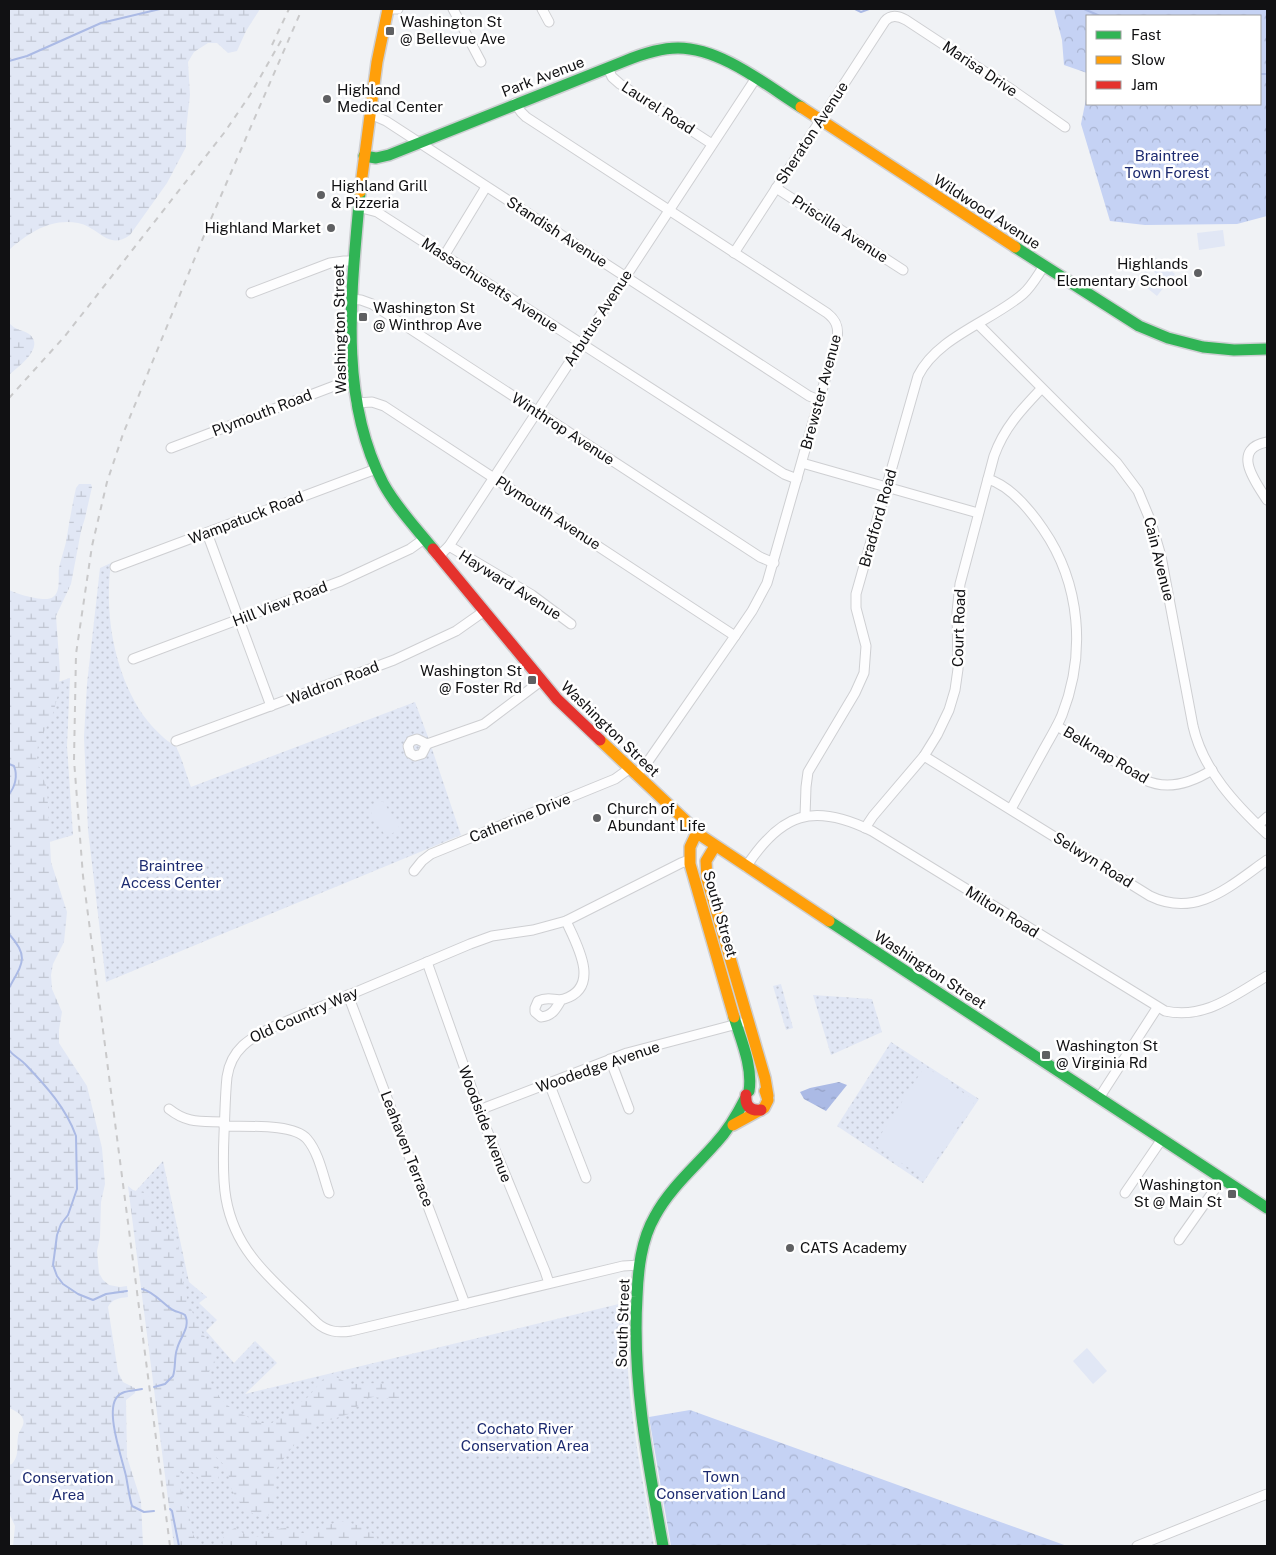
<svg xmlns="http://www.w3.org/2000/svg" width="1276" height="1555" font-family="'Public Sans',sans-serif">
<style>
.grass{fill:url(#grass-dots)}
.forest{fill:url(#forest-crowns)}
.wetland{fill:url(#wetland-marsh)}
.pitch{fill:#e1e7f5}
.water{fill:url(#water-ripples)}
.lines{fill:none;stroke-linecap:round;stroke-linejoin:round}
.stream{stroke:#abbae5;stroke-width:2}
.street-casing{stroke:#cecfd2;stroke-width:11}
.fast-casing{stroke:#cecfd2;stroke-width:14}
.slow-casing{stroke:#cecfd2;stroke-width:14}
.jam-casing{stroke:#cecfd2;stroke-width:14}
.street{stroke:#fdfdfe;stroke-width:9}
.fast{stroke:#30b455;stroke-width:11}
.slow{stroke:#ff9f0a;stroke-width:11}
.jam{stroke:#e5322d;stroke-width:11}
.rail{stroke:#c9c9ca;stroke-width:2;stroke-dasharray:6 6;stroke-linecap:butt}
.poi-dot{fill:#5f6062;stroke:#fff;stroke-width:2}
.labels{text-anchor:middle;stroke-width:5;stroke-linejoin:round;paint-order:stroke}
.poi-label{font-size:15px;fill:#111113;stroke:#fff;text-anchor:start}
.street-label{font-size:15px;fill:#111113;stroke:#fff}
.park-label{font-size:15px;fill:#1d2b70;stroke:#fff}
</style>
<defs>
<pattern id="grass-dots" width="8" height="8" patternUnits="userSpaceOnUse" patternTransform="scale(1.25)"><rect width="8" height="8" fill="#e1e7f5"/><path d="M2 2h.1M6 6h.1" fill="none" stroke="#c0c5d1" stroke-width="1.8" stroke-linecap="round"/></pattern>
<pattern id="forest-crowns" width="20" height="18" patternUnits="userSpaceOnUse" patternTransform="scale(1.25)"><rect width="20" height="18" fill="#c5d2f4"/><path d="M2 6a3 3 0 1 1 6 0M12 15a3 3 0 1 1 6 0" fill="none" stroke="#a8b3d0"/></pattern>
<pattern id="wetland-marsh" width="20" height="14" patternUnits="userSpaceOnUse" patternTransform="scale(1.25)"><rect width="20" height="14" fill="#e1e7f5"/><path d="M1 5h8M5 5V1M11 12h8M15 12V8" fill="none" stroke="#c0c5d1"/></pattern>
<pattern id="water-ripples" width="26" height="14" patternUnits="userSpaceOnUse" patternTransform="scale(1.25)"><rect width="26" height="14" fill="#abbae5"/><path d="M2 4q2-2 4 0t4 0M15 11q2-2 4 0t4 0" fill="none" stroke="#929fc4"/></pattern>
</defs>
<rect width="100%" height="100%" fill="#f0f2f5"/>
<g class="grass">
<path d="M 111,563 C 104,614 114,672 143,715 C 149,723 156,731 164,738 C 167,741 173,744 176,747 C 181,755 187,777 191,787 L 415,702 L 428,737 L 461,835 L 106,982 L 88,830 L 84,737 L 87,684 L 100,568 Z"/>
<polygon points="70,678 67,746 73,835 9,854 9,698"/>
<polygon points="781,984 793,1028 786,1030 773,986"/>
<polygon points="813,995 872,999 882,1032 831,1055"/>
<polygon points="891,1042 979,1099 923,1183 837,1126"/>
<path d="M 163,1161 L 189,1282 L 207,1297 L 199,1303 L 217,1320 L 206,1331 L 234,1363 L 255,1341 L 277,1363 L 245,1394 L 627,1302 C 623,1387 640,1464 654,1546 L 180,1546 L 133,1194 Z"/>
</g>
<g class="forest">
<polygon points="1054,9 1267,9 1267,216 1237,224 1145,225 1110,221 1081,124 1087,94 1087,104 1260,104 1260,16 1087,16 1087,73 1064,65 1062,40"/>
<polygon points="690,1410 1067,1546 671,1546 649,1417"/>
</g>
<g class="wetland">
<path d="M 9,9 L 260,9 L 246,31 L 237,51 L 228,53 L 217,43 L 208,43 L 194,52 L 188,62 L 190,95 L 186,130 L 186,147 L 167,183 L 130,235 C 108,251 99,227 78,223 C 51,218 28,233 9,250 Z"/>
<path d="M 9,323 C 18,332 22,329 29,334 C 46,347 18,367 9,375 Z"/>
<path d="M 79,484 L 91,484 L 92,487 L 85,518 L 81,531 L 71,584 L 56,616 L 60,672 L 58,695 L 52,717 L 38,743 L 37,761 L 47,788 L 51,862 L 67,912 L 64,942 L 53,964 L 51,975 L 52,989 L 62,1012 L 59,1030 L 59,1043 L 87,1086 L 102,1148 L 105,1184 L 101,1202 L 100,1237 L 97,1251 L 99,1273 L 103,1280 L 109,1285 L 120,1287 L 127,1286 L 128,1297 C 119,1298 112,1299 108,1307 L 118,1372 L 123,1382 L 135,1388 L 135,1393 L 126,1400 L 127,1457 L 141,1501 L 143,1546 L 13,1546 L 15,1526 L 9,1513 L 9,1465 L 12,1464 C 20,1453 16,1449 18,1437 C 18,1433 21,1430 23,1425 C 26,1416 16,1411 9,1408 L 9,590 C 17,594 46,603 53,597 C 61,592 58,576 59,568 C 61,559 64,550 66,542 C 69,524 72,506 76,488 Z"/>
<path d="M 128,1186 L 133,1190 L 147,1194 L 150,1198 L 150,1217 L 154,1221 L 161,1225 L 177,1242 L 183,1266 L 182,1278 L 188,1302 L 198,1325 L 204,1336 L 214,1346 L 216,1352 L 216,1360 L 209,1372 L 209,1381 L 221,1399 L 233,1410 L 261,1423 L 272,1423 L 308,1397 L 324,1378 L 330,1374 L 350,1384 L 380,1383 L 392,1386 L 401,1393 L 401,1397 L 399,1400 L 373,1397 L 365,1399 L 349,1414 L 320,1423 L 295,1444 L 278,1466 L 275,1476 L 275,1486 L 272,1507 L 269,1515 L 262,1518 C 251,1514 237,1503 233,1492 C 226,1475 233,1472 216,1457 L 213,1459 C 216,1466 221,1474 217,1482 C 193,1483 204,1477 188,1470 L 180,1473 C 176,1489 186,1497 189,1512 C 192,1530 189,1530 200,1546 L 174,1546 Z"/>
<path d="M 340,1521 C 357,1524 376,1529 381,1546 L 223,1546 C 221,1536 227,1532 235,1528 C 240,1530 245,1535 249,1536 C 262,1540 272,1528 285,1528 C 292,1528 297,1533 304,1533 Z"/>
</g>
<g class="pitch">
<polygon points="1223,230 1225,246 1199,250 1197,233"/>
<polygon points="1156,258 1175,274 1168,283 1148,267"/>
<polygon points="1145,271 1164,287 1157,296 1137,280"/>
<polygon points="383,801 400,829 386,837 369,809"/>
<polygon points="925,1066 975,1101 924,1178 874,1145"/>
<polygon points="1087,1348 1107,1371 1093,1384 1073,1361"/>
</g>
<polygon class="water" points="839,1082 847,1085 826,1111 804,1099 800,1092 810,1088"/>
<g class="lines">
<g class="stream">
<polyline points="855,9 861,12 869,9"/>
<polyline points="1084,9 1100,16"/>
<polyline points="9,61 27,56 101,23 160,9"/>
<polyline points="1260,74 1267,74"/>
<path d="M 9,764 L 14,766 C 18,776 15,787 9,794"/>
<path d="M 9,934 C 30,957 22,964 9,988"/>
<path d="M 9,1050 C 13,1056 21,1059 26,1065 C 46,1086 66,1108 76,1136 L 77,1189 L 68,1215 L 61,1224 L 57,1235 L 53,1265 L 57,1276 L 63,1284 L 78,1294 L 93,1300 L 106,1294 L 127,1291"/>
<path d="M 142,1289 C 152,1291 162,1302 170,1308 C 174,1312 181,1312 185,1315 C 191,1327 180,1337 177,1349 C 174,1357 176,1367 173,1376 L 165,1384 L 154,1387"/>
<path d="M 142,1389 C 134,1391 122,1390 117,1397 C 105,1411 122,1458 126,1476 C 128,1486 129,1496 132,1506 L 144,1512 L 154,1511"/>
<polyline points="170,1509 172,1511 179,1546"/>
</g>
<defs>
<g id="street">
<polyline points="392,9 398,9"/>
<polyline points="453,9 481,62"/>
<polyline points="542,9 549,22"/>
<polyline points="608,68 612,77 620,84 712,144"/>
<path d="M 515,103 L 521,112 L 526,117 L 827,313 C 836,320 839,327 837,338 L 767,583 L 752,611 L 735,636 L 649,760 L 636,775"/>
<polyline points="370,114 386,121 809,396 819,400"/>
<polyline points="776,188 903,270"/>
<polyline points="358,207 377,212 784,474 797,479"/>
<path d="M 734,253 L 885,21 C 891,14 899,16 906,20 L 1008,87 L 1065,127"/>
<polyline points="444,256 486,187"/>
<polyline points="251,293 330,263 344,261 353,261"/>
<polyline points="352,299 361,300 372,304 760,557 774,563"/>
<path d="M 978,324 L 1117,463 L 1138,491 L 1151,522 L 1161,556 L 1193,726 C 1203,770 1235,804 1267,834"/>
<polyline points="356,403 372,402 384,406 735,636"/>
<path d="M 1267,442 C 1230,449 1256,483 1267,500"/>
<polyline points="171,448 342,383 354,381"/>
<polyline points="802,463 978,513"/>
<path d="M 988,479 C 1011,486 1030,510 1043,529 C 1081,584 1086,654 1062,715 C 1057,727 1050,738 1044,749 C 1033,769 1022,789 1011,809"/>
<polyline points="207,533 271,706"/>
<polyline points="449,546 532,595 571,624"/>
<polyline points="438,557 449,546 756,78"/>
<polyline points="115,567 376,469"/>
<polyline points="133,659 341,581 410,549 424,539"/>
<path d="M 1057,726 L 1145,780 C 1168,791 1191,783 1212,770"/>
<polygon points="417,739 427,744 422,754 415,756 410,753 408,746 411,741"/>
<polyline points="176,741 394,660 456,631 483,612"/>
<polyline points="427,744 484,724 541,681"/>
<path d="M 924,756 L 1150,896 C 1197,919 1231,885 1267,860"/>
<path d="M 805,816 L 806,787 L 808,772 L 855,693 L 864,673 L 866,646 L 856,608 L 856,594 L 918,376 C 937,337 992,321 1023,294 C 1032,286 1037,276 1044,266"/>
<polyline points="1258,825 1267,817"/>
<path d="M 865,828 L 873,816 L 924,756 L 937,735 L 949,710 L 955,690 L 958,669 L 957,612 L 960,584 L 994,456 C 1004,428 1021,410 1041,389"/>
<path d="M 746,867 C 781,813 813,802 872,831 L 1165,1011 C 1205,1020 1234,995 1267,976"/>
<polyline points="414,871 422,861 431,854 615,779 629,769"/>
<polyline points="427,962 484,1123 545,1271 549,1283"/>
<polyline points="348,995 465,1304"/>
<path d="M 561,1000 C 556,1009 552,1016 541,1017 L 535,1012 L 535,1008 L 538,1001 C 550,995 555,1002 564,999 C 602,987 576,943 566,921"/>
<polyline points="610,1059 629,1109"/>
<polyline points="549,1083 586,1178"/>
<polyline points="1099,1098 1157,1008"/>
<path d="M 169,1109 C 188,1124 201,1121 224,1122"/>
<polyline points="479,1110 627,1053 741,1023"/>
<path d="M 224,1126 C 245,1127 293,1123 307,1139 C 319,1153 323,1176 329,1193"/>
<polyline points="1125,1193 1162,1139"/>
<polyline points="1179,1240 1222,1179"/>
<path d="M 640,1265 L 623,1266 L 351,1331 C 338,1333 327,1332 316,1322 C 295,1301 270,1281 252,1257 C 222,1218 222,1181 224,1134 C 225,1115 225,1096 227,1077 C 231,1049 250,1038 273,1027 L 470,944 L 492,936 L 533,930 L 566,921 L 681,863 L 689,860"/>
<polyline points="1137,1546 1267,1494"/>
</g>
<g id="fast">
<path d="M 364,156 L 376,158 L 389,155 L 625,61 C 642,54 659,48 678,48 C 721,48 766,85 801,107"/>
<path d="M 360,192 C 352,288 337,394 383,483 C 396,507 416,528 433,549"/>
<polyline points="1015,247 1139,326 1168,338 1203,347 1234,350 1267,349"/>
<polyline points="829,921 1267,1208"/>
<path d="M 734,1017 C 741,1040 753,1067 749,1091"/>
<path d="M 663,1546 C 648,1463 632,1381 637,1297 C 638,1270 641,1240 655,1216 C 670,1188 695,1167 716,1143 C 728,1130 737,1115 745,1099"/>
</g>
<g id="slow">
<polyline points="801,107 1015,247"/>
<polyline points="360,192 377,62 388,9"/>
<polyline points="600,740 703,837 829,921"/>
<polyline points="697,832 690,847 690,864 734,1017"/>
<polyline points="715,846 706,861 707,879 765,1078 768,1096"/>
<polyline points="733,1125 764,1108 768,1100 765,1091"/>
</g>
<g id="jam">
<polyline points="433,549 557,699 600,740"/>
<path d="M 746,1095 C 745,1106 750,1111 761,1110"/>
</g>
</defs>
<use href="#street" class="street-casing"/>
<use href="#fast" class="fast-casing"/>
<use href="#slow" class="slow-casing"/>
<use href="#jam" class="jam-casing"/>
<use href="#street" class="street"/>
<use href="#fast" class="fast"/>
<use href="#slow" class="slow"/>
<use href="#jam" class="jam"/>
<g class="rail">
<polyline points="272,45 289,9"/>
<polyline points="9,398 65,336 224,133 250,95 282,39"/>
<polyline points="170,1546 83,876 74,760 76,654 92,546 107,482 123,434 210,221 302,9"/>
</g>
</g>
<g class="poi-dot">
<rect x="385" y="26" width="10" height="10" rx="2.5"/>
<circle cx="327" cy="99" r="5"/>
<circle cx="321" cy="195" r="5"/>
<circle cx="331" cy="228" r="5"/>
<circle cx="1198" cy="273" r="5"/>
<rect x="358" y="312" width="10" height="10" rx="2.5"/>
<rect x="527" y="675" width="10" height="10" rx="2.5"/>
<circle cx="597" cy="818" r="5"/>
<rect x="1041" y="1050" width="10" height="10" rx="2.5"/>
<rect x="1227" y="1189" width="10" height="10" rx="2.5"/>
<circle cx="790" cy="1248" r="5"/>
</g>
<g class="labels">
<g class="poi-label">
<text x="400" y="27">Washington St<tspan x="400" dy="17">@ Bellevue Ave</tspan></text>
<text x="337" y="95">Highland<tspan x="337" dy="17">Medical Center</tspan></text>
<text x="331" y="191">Highland Grill<tspan x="331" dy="17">&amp; Pizzeria</tspan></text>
<text x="321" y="233" text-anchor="end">Highland Market</text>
<text x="1188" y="269" text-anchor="end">Highlands<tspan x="1188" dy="17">Elementary School</tspan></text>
<text x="373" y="313">Washington St<tspan x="373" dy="17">@ Winthrop Ave</tspan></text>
<text x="522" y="676" text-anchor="end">Washington St<tspan x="522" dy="17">@ Foster Rd</tspan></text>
<text x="607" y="814">Church of<tspan x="607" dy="17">Abundant Life</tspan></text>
<text x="1056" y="1051">Washington St<tspan x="1056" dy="17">@ Virginia Rd</tspan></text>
<text x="1222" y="1190" text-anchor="end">Washington<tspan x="1222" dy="17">St @ Main St</tspan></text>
<text x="800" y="1253">CATS Academy</text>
</g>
<g class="street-label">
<text transform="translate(980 69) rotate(34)" y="5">Marisa Drive</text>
<text transform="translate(543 77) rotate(-21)" y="5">Park Avenue</text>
<text transform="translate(658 108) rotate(33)" y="5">Laurel Road</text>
<text transform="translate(812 133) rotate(-57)" y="5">Sheraton Avenue</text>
<text transform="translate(987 212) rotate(33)" y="5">Wildwood Avenue</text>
<text transform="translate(840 229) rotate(33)" y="5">Priscilla Avenue</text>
<text transform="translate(557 232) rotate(33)" y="5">Standish Avenue</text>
<text transform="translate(490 285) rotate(33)" y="5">Massachusetts Avenue</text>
<text transform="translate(598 318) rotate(-57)" y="5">Arbutus Avenue</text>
<text transform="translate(340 329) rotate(-91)" y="5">Washington Street</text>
<text transform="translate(821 392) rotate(-75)" y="5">Brewster Avenue</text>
<text transform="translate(262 413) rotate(-21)" y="5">Plymouth Road</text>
<text transform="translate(563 429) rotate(33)" y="5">Winthrop Avenue</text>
<text transform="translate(548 513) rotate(33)" y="5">Plymouth Avenue</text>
<text transform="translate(246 518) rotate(-21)" y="5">Wampatuck Road</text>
<text transform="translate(878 518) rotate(-74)" y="5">Bradford Road</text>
<text transform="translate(1159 559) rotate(76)" y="5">Cain Avenue</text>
<text transform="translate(510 585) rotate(32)" y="5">Hayward Avenue</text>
<text transform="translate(280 604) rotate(-21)" y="5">Hill View Road</text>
<text transform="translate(959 628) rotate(-88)" y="5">Court Road</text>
<text transform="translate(333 683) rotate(-21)" y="5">Waldron Road</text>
<text transform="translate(610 729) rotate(44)" y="5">Washington Street</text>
<text transform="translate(1106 755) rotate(31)" y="5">Belknap Road</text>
<text transform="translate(520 818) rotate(-22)" y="5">Catherine Drive</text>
<text transform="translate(1093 860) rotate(32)" y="5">Selwyn Road</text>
<text transform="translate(1002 912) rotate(32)" y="5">Milton Road</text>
<text transform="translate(720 914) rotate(74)" y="5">South Street</text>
<text transform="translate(930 970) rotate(33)" y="5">Washington Street</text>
<text transform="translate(304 1015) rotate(-24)" y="5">Old Country Way</text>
<text transform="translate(598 1067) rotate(-19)" y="5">Woodedge Avenue</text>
<text transform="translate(485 1124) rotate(69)" y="5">Woodside Avenue</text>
<text transform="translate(407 1149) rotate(69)" y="5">Leahaven Terrace</text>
<text transform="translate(623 1323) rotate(-88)" y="5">South Street</text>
</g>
<g class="park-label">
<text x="1167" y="161">Braintree<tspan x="1167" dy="17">Town Forest</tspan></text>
<text x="171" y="871">Braintree<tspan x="171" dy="17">Access Center</tspan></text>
<text x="525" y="1434">Cochato River<tspan x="525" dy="17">Conservation Area</tspan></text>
<text x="721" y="1482">Town<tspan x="721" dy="17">Conservation Land</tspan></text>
<text x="68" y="1483">Conservation<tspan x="68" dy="17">Area</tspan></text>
</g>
</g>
<rect width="1276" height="1555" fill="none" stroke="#111113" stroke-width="20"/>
<rect x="1086" y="15" width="175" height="90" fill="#ffffff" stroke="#a0a0a1"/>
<rect x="1096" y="31" width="25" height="8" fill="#30b455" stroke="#a0a0a1"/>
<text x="1131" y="40" font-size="15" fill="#111113">Fast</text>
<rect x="1096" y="56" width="25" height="8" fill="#ff9f0a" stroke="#a0a0a1"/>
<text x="1131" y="65" font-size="15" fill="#111113">Slow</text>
<rect x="1096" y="81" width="25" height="8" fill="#e5322d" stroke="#a0a0a1"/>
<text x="1131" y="90" font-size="15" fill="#111113">Jam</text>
</svg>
